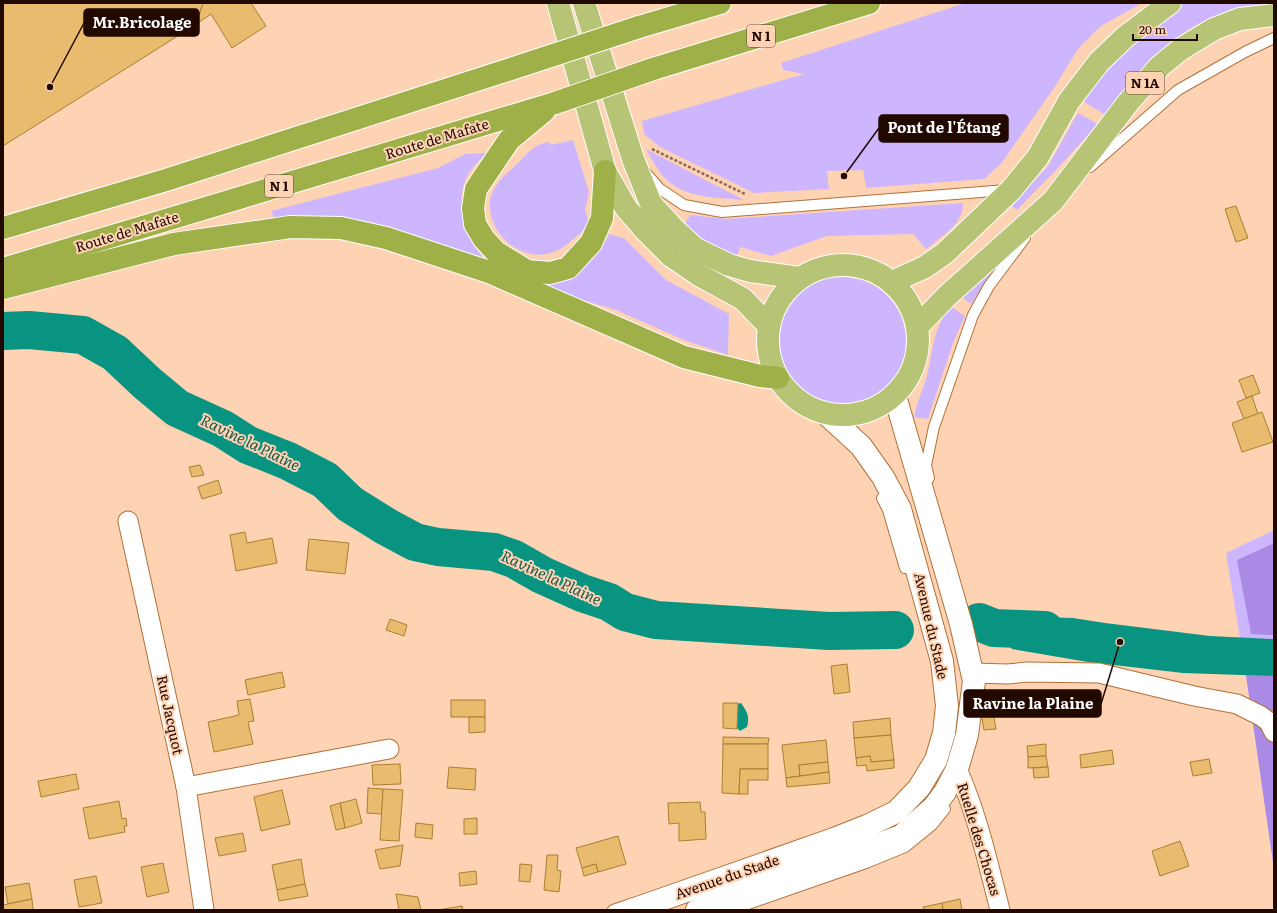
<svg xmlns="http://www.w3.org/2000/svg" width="1277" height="913" font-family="Literata,serif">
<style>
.green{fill:#ceb6ff}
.forest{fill:#ab8ae6}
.water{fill:#099481}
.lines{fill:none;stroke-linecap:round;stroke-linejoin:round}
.river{stroke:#099481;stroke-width:38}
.building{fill:#e8bb6e;stroke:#ab7f31}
.service-casing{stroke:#b17139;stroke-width:12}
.minor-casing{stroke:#b17139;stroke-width:21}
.tertiary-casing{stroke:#b17139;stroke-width:24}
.primary-casing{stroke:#fff;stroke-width:24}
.trunk-casing{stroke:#fff;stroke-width:24}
.path{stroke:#8b6955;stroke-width:2.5;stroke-dasharray:3 2;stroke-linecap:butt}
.service{stroke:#fff;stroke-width:10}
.minor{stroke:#fff;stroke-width:19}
.tertiary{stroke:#fff;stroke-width:22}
.primary{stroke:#b7c476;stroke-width:22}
.trunk{stroke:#9fb048;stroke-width:22}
.trunk-bridge-casing{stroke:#fff;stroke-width:24;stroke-linecap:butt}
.trunk-bridge{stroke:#9fb048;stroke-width:22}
.labels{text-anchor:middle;stroke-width:4;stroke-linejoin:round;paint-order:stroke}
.shield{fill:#fed3b3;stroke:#644636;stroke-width:1}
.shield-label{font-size:13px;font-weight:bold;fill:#220900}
.street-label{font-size:14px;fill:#220900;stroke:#fed3b3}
.water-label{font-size:15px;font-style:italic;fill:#14554a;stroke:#fed3b3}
.leader{fill:none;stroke:#220900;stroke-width:1.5}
.callout-dot{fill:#220900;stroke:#fed3b3;stroke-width:1.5}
.callout{fill:#220900;stroke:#220900;stroke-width:1.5}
.callout-label{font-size:15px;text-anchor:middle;font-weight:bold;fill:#fff}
</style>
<rect width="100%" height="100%" fill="#fed3b3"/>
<g class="green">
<polygon points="965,3 1142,3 1101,26 1078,49 1054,88 1001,164 984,179 866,188 863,170 827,171 829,189 754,193 660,147 644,134 642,121 804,74 783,70 781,63"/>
<path d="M 1184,3 L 1274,3 L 1274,7 C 1255,9 1234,9 1216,16 C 1168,34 1136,75 1106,115 L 1084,102 L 1106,68 L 1172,9 Z"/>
<polygon points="1078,113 1098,124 1055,171 1017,210 1012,206 1048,166"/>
<path d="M 573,140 L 589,192 L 585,211 L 590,224 C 579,234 568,246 554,252 C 525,263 492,238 490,209 C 490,206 489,202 490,200 C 493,185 507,173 517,164 C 529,152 533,145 549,142 L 551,145 Z"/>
<path d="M 646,149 L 744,200 C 713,197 679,199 659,171 C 654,164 650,156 646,149 Z"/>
<path d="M 486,153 C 480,160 472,167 468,175 C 453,202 466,238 485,260 L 274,218 L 271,211 L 438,168 L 465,154 Z"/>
<path d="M 963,203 C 964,224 941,237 926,249 L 913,234 L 827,236 L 771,256 L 740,247 L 737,256 L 702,239 L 685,224 L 690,215 L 726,219 Z"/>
<path d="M 609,234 L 624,238 L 666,280 L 729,314 L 728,355 L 684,340 L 616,310 L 539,287 L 539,282 C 546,281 554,281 561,280 C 581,276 601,252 609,234 Z"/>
<polygon points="994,265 997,268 971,304 961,296"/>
<circle cx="842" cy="341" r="64"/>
<path d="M 950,306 L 965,316 L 953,343 L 928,419 L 914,417 C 917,402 923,390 927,376 C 934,346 932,333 950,306 Z"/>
<polygon points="1274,530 1274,869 1246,675 1226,553"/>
</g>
<g class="forest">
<polygon points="1274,543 1274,635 1251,634 1237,560"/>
<polygon points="1246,675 1274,676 1274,869"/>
</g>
<g class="water">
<polygon points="1034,617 1073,618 1105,623 1210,636 1274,639 1274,676 1183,673 1088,662 1012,649 994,628 1015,618"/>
<path d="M 741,703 C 747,711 750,717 747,727 L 740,731 L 737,728 L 734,705 Z"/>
</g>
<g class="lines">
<g class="river">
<polyline points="3,331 29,330 83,335 115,353 147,383 177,408 223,429 248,445 288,461 325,480 350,504 387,527 415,542 438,547 494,552 514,559 542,575 582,593 609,602 625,612 656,620 829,631 895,630"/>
<polyline points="979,622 994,628 1045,630"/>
</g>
</g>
<g class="building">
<polygon points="3,3 203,3 197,22 193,20 192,27 3,146"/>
<polygon points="203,3 251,3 266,26 232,48 211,14 192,27 193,20 197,22"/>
<polygon points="1236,206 1248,238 1236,242 1225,209"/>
<polygon points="1253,375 1260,393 1246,398 1239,380"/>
<polygon points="1252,396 1258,414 1244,419 1237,402"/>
<polygon points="1262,412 1273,442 1242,452 1232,423"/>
<polygon points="200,465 204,475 192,477 189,467"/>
<polygon points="218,480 222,493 202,499 198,487"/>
<polygon points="245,532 247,543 272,538 277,563 236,571 230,535"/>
<polygon points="309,539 349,543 345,574 306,570"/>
<polygon points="390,619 407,625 404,636 386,630"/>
<polygon points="847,664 850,692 834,694 831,666"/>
<polygon points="282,672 285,687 248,695 245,680"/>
<polygon points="250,699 254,721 248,722 253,744 214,752 208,722 239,715 237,701"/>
<rect x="451" y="700" width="34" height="17"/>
<polygon points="723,703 738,703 737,729 723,728"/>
<polygon points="993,712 996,729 984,730 981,713"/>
<polygon points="469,717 485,717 485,732 469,733"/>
<polygon points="890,718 891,735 854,738 853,722"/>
<polygon points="891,735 894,760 871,762 870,756 856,758 854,738"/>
<polygon points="723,737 769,738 768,744 723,744"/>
<polygon points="826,740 828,762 799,765 800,776 786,778 782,745"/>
<polygon points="723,744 768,744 768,769 740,769 739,794 722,793"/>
<polygon points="1046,744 1046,756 1028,757 1027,746"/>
<polygon points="1112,750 1114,764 1081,768 1080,755"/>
<polygon points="870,756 871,762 894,760 894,768 867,771 866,765 857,766 856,758"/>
<polygon points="1046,756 1048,767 1028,768 1028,757"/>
<polygon points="1209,759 1212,773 1193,776 1190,762"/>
<polygon points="828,762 829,772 800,776 799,765"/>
<polygon points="400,764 401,784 373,785 372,765"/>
<polygon points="449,767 476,769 475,790 447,788"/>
<polygon points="1048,767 1049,777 1034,778 1033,768"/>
<polygon points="740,769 768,769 768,780 748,780 748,794 739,794"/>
<polygon points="829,772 830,783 787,787 786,778"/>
<polygon points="76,774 79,789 41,797 38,781"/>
<polygon points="368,788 383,789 382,814 367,813"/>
<polygon points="383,789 403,790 399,841 380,840"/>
<polygon points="282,790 290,824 261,831 254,797"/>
<polygon points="356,799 362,823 345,828 340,803"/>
<polygon points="119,801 122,819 126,818 127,826 124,826 125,832 89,839 83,808"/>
<polygon points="700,802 701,812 705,812 706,839 679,841 679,823 669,824 668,803"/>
<polygon points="340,803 345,828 336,830 330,806"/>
<polygon points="477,818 477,834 464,834 464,819"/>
<polygon points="416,823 433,825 432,839 415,837"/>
<polygon points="243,833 246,851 219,856 215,838"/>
<polygon points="618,836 626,864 598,872 596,864 582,868 576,848"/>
<polygon points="1180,841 1189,866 1160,876 1152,851"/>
<polygon points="403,845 400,866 380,869 375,850"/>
<polygon points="547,855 558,855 557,870 561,871 559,892 544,890"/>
<polygon points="301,859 305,884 277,890 272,865"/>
<polygon points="163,863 169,892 147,897 141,867"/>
<polygon points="520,864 532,865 530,882 519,881"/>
<polygon points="596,864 598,872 584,876 582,868"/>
<polygon points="476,871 477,884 460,886 459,873"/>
<polygon points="96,876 102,903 79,907 74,880"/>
<polygon points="29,883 32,899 8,904 5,887"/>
<polygon points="305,884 308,896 279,901 277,890"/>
<polygon points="396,894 418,897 421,910 399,910"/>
<polygon points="32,899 33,910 3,910 3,905"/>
<polygon points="960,899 962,910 943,910 942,903"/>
<polygon points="942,903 943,910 924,910 923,907"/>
<polygon points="462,906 463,910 438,910"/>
</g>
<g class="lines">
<defs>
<g id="service">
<polyline points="1090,167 1178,90 1245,52 1274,38"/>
<polyline points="645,172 660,189 684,205 722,212 1007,190"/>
<polyline points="929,478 926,465 934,427 973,315 989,286 1025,238"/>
<polyline points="882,498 888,510 905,568"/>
<polyline points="613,910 634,903"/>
<polyline points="731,910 866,863 905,847 932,825 945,809"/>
</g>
<g id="minor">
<polyline points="128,521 186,787 204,910"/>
<polyline points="972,673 1008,674 1027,672 1099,673 1194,696 1237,704 1261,716 1269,722 1274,732"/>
<path d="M 957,769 C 977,813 988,863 1000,910"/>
<polyline points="186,787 389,749"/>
</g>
<g id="tertiary">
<polyline points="632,910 834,839 867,826 896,812 919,788 936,760 944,733 947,706 942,661 900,509 883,477 861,446 825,413"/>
<polyline points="697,910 901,836 934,807 945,792 957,769 967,735 974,681 961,624 895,396"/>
</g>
<g id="primary">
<polyline points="558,3 605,171 626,208 646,231 671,256 699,275 743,299 769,326"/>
<polyline points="584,3 633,159 651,204 673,228 696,249 729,265 750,271 799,278"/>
<circle cx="843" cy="340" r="75"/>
<polyline points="892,282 925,267 945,253 1011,190 1038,157 1069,101 1099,62 1125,37 1170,3"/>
<polyline points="918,326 948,295 1053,201 1127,104 1159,67 1181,49 1214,29 1240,19 1274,15"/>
</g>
<g id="trunk">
<polyline points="639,27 720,3"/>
<polyline points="653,69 869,3"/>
<polyline points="544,111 509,140 476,189 473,208 475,224 484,239 496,252 527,271 550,273 568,268 591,243 602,218 605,171"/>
<polyline points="3,228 166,180 523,65"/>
<polyline points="3,269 555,103"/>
<polyline points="3,288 174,244 290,227 341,228 386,238 489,272 684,357 760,376 778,378"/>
</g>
</defs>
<use href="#service" class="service-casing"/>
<use href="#minor" class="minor-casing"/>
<use href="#tertiary" class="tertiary-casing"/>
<use href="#primary" class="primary-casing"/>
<use href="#trunk" class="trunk-casing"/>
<polyline class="path" points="652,149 745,194"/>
<use href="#service" class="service"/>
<use href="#minor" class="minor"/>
<use href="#tertiary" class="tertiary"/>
<use href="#primary" class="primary"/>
<use href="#trunk" class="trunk"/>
<defs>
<g id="trunk-bridge">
<polyline points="523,65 639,27"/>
<polyline points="555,103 653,69"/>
</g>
</defs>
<use href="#trunk-bridge" class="trunk-bridge-casing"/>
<use href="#trunk-bridge" class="trunk-bridge"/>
</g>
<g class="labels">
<g class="shield">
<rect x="747" y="25" width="28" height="22" rx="3"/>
<rect x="1126" y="72" width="38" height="22" rx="3"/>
<rect x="265" y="175" width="28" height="22" rx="3"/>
</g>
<g class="shield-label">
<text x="761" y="41">N 1</text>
<text x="1145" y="88">N 1A</text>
<text x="279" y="191">N 1</text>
</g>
<g class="street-label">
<text transform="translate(437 139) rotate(-17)" y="5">Route de Mafate</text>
<text transform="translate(127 232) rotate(-17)" y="5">Route de Mafate</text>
<text transform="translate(931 626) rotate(77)" y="5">Avenue du Stade</text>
<text transform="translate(170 715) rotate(78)" y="5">Rue Jacquot</text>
<text transform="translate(979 839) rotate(73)" y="5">Ruelle des Chocas</text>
<text transform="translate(727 877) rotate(-19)" y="5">Avenue du Stade</text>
</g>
<g class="water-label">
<text transform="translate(250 443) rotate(26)" y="5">Ravine la Plaine</text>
<text transform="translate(551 578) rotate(25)" y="5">Ravine la Plaine</text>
</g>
</g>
<path class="leader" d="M50 87L84 23M844 176L879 128M1120 642L1101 704"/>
<g class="callout-dot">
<circle cx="50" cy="87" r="4"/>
<circle cx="844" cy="176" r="4"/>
<circle cx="1120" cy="642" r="4"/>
</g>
<g class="callout">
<rect x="84" y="9" width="115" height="27" rx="4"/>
<rect x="879" y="115" width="129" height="27" rx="4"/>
<rect x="964" y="690" width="137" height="27" rx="4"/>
</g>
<g class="callout-label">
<text x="142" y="28">Mr.Bricolage</text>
<text x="944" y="133">Pont de l'Étang</text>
<text x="1033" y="709">Ravine la Plaine</text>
</g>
<rect width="1277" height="913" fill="none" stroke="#220900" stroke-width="8"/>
<path d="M1133 34v6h64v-6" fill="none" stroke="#220900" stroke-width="2"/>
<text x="1139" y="34" font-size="12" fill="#220900" stroke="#fed3b3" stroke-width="3" paint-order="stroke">20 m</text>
</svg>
